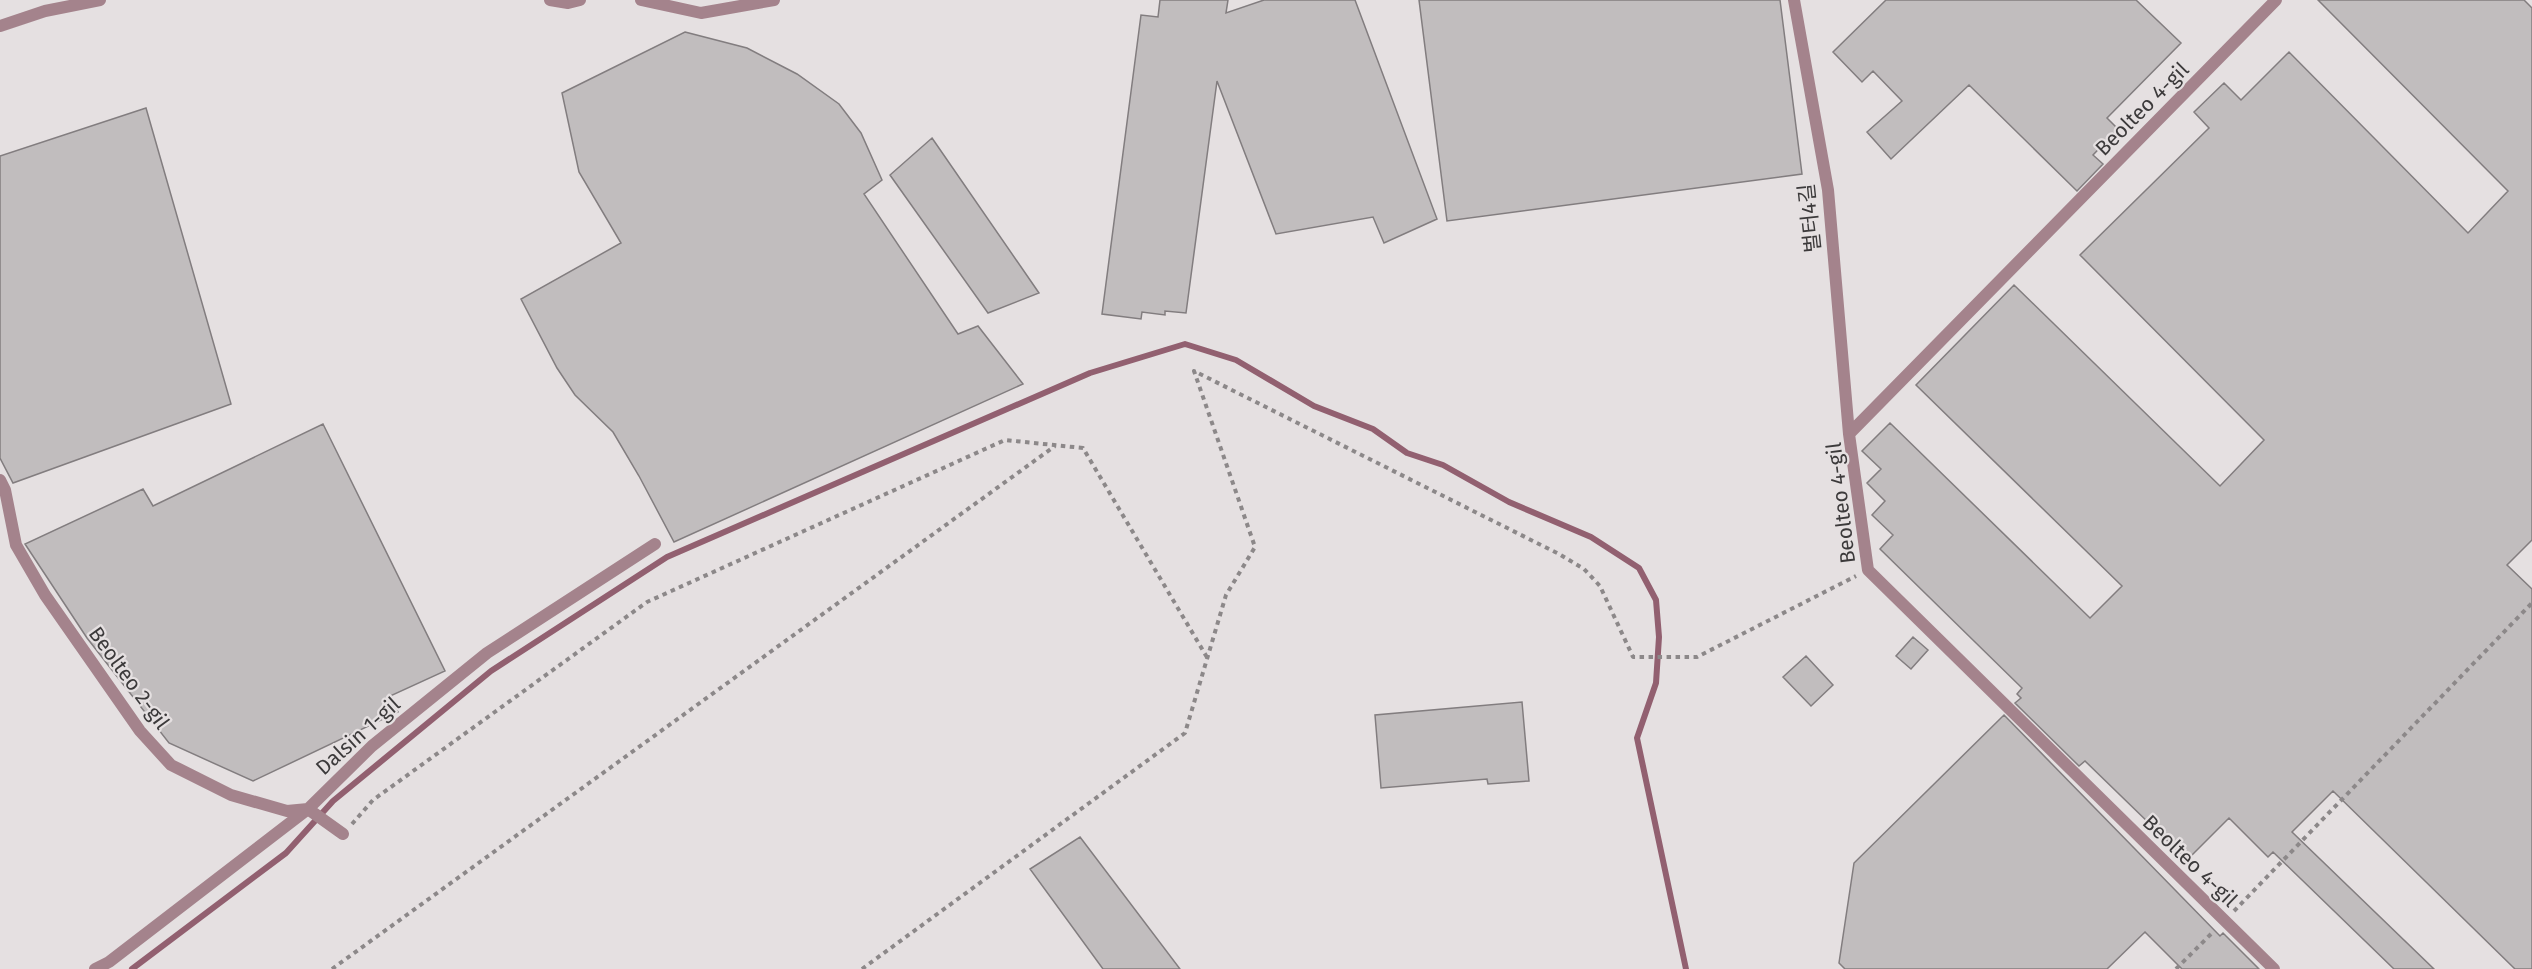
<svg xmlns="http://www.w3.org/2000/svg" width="2532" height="969" viewBox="0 0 2532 969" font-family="'Fira Sans','Noto Sans KR',sans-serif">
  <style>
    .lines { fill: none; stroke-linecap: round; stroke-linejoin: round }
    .stream { stroke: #926070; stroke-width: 6 }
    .building { fill: #c1bdbe; stroke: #827d7f; stroke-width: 1.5 }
    .path { stroke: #8c8889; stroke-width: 4; stroke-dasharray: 4.5 4.5; stroke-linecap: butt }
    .minor { stroke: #a4838c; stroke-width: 12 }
    .labels { text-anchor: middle; stroke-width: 4.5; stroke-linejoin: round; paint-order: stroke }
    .street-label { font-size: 21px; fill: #3c3a3b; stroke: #e5e0e1 }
  </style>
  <rect width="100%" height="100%" fill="#e5e0e1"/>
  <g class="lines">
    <path class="stream" d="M132,969l154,-116 47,-52 158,-130 176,-114 423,-184 95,-29 51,16 78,46 59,23 34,24 36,12 66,37 82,35 48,31 17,32 3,37 -3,46 -19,55 49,231"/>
  </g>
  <path class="building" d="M1160,0h68l-2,13 38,-13h91l82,219 -53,24 -11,-26 -97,17 -59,-153 -31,232 -21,-2v4l-23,-3 -1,7 -39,-5 39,-299 17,2z
    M1419,0h361l22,174 -355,47z
    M1886,0h250l45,43 -74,75 11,11 -25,26 10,9 -26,27 -108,-106 -78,74 -24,-27 35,-31 -29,-30 -11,11 -29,-30z
    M2318,0h206l8,8v532l-25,25 25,24v380h-17l-182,-178 -41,41 142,137h-40l-121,-117 -5,5 -39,-39 -42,42 -102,-99 -6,5 -64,-63 6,-5 -4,-4 5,-6 -142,-139 13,-14 -21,-20 13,-14 -18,-18 14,-14 -19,-18 28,-28 200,195 32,-32 -206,-201 98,-100 206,201 44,-46 -184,-185 129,-127 -15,-16 30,-29 17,17 48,-48 179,181 40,-42z
    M685,32l62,16 50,26 42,30 22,29 21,47 -18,14 94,140 20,-8 45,58 -349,158 -35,-66 -26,-44 -38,-37 -18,-27 -36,-69 100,-56 -42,-71 -17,-79z
    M146,108l85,296 -218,79 -13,-25v-302z
    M932,138l107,155 -51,20 -98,-138z
    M323,424l122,247 -55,25 8,16 -145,69 -84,-38 -82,-105 -62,-94 118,-55 10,17z
    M1913,637l15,13 -17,19 -15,-13z
    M1806,656l27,29 -22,21 -28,-29z
    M1522,702l7,79 -41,3 -1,-5 -106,9 -6,-73z
    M2004,715l216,221 3,-3 36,36h-77l-37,-37 -38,37h-262l-6,-6 15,-100z
    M1080,837l100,132h-77l-73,-100z"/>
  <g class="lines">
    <path class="path" d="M352,824l21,-24 274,-198 358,-162 78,8 125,211
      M2234,911l298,-308
      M332,969l723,-523
      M862,969l323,-236 41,-138 29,-48 -61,-176 365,183 25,15 16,17 33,71h64l159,-81
      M2176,969l38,-38"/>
    <path class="minor" d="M550,0l18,3 12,-3
      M641,0l60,13 73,-13
      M1794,0l34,190 21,244
      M0,26l45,-15 55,-11
      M0,480l5,10 11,55 29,50 95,136 31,34 60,30 56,16 21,-2 35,25
      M95,969l14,-7 199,-153 64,-63 115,-93 168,-109
      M2274,969l-406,-399 -19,-136 427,-434"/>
  </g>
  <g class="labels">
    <g class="street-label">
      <text transform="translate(2142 109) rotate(-45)" y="7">Beolteo 4-gil</text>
      <text transform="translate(1810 218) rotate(-96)" y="7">벌터4길</text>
      <text transform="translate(1841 503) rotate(-97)" y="7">Beolteo 4-gil</text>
      <text transform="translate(129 678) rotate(54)" y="7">Beolteo 2-gil</text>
      <text transform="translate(358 736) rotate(-42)" y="7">Dalsin 1-gil</text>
      <text transform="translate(2190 861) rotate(44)" y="7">Beolteo 4-gil</text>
    </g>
  </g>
</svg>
